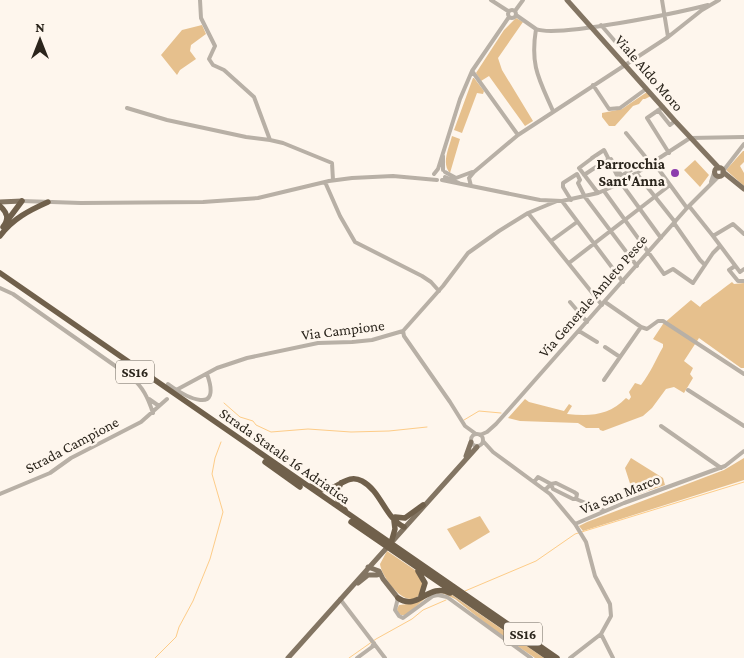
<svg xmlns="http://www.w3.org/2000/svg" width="744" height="658" viewBox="0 0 744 658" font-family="'Crimson Pro',serif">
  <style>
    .green { fill: #e6c08d }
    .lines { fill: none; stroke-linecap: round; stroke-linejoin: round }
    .stream { stroke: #fdcc88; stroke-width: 1 }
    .minor { stroke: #b8b0a6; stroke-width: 4 }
    .major { stroke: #837563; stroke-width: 5 }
    .highway { stroke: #70604b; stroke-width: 5.5 }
    .poi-dot { fill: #8c3dad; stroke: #fef6ed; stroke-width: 2 }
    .labels { text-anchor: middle; stroke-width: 5; stroke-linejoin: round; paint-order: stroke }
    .shield { fill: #fef6ed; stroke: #6a645b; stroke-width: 1 }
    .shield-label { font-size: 14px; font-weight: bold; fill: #2b251c }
    .street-label { font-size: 15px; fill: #2b251c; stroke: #fef6ed }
    .poi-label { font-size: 15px; font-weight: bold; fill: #2b251c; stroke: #fef6ed; text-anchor: end }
  </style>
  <rect width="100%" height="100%" fill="#fef6ed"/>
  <path class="green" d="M516,18l7,4 -25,36 4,12 31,51 -8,5 -36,-50 -8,5 -5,-8 28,-43z
    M202,25l4,9 -15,11 -1,6 6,8 -16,11 -3,5 -16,-20 21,-25z
    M473,78h1l10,13 -1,3 -6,-1 -15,40 -8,-3z
    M647,92l4,4 -6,3h-2l-4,5 -6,2 -18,20h-6l-7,-9v-4l20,-4z
    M452,136l8,3 -10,34c-9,-9 -1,-25 2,-37z
    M743,151h1v11l-4,4 4,7v13l-18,-16z
    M695,160l14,15 -9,12 -16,-17z
    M732,282l2,2 10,-1v85h-3l-42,-30 -15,23 9,7 -3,6 3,4 -9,15 -10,-6 -8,2 -14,19 -9,8 -40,15 -3,-1 -1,-2h-13l-8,-5 -58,-2 -12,-3 17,-19 4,3 35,9 5,-7 3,2 -5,8c23,2 42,2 59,-16l3,2 2,-3 -2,-5 6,-9 6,2c10,-13 14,-24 22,-38v-3l-10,-5 10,-15 28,-24 9,7c4,-6 7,-5 12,-10 7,-5 13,-10 20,-15z
    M631,458l32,20 2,7 -31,11 -9,-28z
    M744,458v22l-161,51 -4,-5 8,-4 137,-52z
    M480,516l10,16 -30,18 -13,-21z
    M387,551l31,21 6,8c-2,4 -2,12 -5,15 -13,16 -38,-19 -39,-31z
    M444,591l8,4 92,63h-9l-41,-28 -39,-31 -13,-6 -15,4 -21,18h-5l-3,-2 -1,-4 2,-4 9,-1 17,-8z"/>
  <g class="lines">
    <path class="stream" d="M224,403l16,14 13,4 3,4 15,7 37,-3 43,3 38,-1 38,-4
      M464,420l15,-9 22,2
      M465,591l71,-30 39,-27 169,-52
      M155,658l21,-21 3,-10 14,-26 17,-42 13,-47 -11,-38 3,-16 6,-16
      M349,658l27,-19 36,-20 11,-9 23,-10"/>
    <path class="minor" d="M200,0l1,18 14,28 -6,13 4,6 11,5 30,27 16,43 13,3 49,20 1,17
      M491,0l17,11
      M662,0l6,37
      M508 14a4 4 0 1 1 8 0a4 4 0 1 1-8 0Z
      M515,11l8,-11
      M516,15l20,14c-6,37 3,50 17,82
      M601,25l31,36
      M536,29c21,9 145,-17 172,-24
      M472,71l46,64
      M593,85l16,24 11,-1 26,-19
      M663,107l-16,11 22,35
      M127,108l40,12 79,17 24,3
      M658,110l12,15 5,-4
      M626,133l22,27
      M443,156v14
      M592,158l12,-8 17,33 40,55
      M591,159l-12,9 19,25
      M611,159l14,22
      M654,163l33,45
      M598,166l11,-7
      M723,171l21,-27
      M445,172l11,6 16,-6
      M434,174l4,-5 22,-70 12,-28 37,-54
      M637,174l38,48
      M584,175l12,-8
      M621,176l27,-16 3,5
      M445,177l14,6
      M442,180l98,20 22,1 36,-8 23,-10 69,-45 54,-1
      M325,182l15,34 15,26 67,34 9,6 8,9
      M711,182l3,-9
      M471,186l-2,-8 5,-6 44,-37 150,-98 34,-27 17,-10
      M604,191l60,83 9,-5 20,14 20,-30 7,-7
      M571,200l-8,-13v-4l14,-9 3,6 -2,3 7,14 52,69
      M22,201l59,2 122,-1 55,-4 71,-17 23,-3 41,-2 44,4
      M562,201l61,81
      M689,206l24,30 20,-12 11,10
      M528,213l74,92
      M674,223l26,37 5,5
      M713,236l27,36 4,-3
      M551,241l26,-19
      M569,263l101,-78
      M735,266l-6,4 9,11h6
      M0,288l13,6 118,83c12,10 17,21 22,36
      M570,302l17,20
      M605,302l36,25 6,2 11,-8h5l81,53
      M403,331l1,5 46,66 15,24 11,8
      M579,331l18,11
      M605,347l15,10
      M604,380l37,-53
      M168,384c19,14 54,32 39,-10
      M178,389l39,-21 30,-10 71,-15 34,-1 20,-2 31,-9 40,-45 25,-33 31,-22 29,-18 29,-12
      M688,390l56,36
      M149,399l10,7
      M661,426l60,42
      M471 440a6 6 0 1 1 12 0a6 6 0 1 1-12 0Z
      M480,435l7,-3 9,-8 191,-216 31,-31
      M483,441l10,11 57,42 25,30 49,-21 101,-37 19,-15
      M534,482l4,-5 13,7 5,-1 18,9 3,2 -1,5 29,12
      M545,490l6,-6 2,5 20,10h3
      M0,494l50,-21 21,-15 70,-36 26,-23
      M575,524l11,18 9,34 15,28 1,12 -10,18 12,24
      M398,598l-3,12 4,6 4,2 30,-22 5,-1 9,2 84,61
      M340,599l45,59
      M357,658l15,-11 2,-4
      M570,658l31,-24"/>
    <path class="major" d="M567,0l108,121 44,47
      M714.5 172a4.5 4.5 0 1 1 9 0a4.5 4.5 0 1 1-9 0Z
      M723,172l21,17
      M0,202l22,-1
      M466,456l5,-14
      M368,567l11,4 4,8 15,19
      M358,583l10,-8h9
      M288,658l189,-211"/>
    <path class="highway" d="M0,206c8,7 9,13 3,21
      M7,221l15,-20
      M0,236c12,-17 30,-26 48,-34
      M0,273l557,385
      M265,462l35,25
      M341,483c-6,10 -5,19 4,27
      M310,486c25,13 33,-15 52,-5 19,10 23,37 42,46
      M395,517l10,1 18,-13
      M351,522l198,136
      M391,543l4,-14 -1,-8
      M418,571l7,12 -4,13
      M398,598c20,14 30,-16 52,-5"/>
  </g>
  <circle class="poi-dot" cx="675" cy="173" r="5"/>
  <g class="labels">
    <g class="shield">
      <rect x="116" y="360.5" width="38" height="23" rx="4"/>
      <rect x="504" y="622.5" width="38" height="23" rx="4"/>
    </g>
    <g class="shield-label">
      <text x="135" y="377">SS16</text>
      <text x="523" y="639">SS16</text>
    </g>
    <g class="street-label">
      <text transform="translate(649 73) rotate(49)" y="5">Viale Aldo Moro</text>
      <text transform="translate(593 296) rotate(-49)" y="5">Via Generale Amleto Pesce</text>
      <text transform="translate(343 330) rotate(-7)" y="5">Via Campione</text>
      <text transform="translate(72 445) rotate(-28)" y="5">Strada Campione</text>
      <text transform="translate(285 456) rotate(35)" y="5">Strada Statale 16 Adriatica</text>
      <text transform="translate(620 494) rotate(-22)" y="5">Via San Marco</text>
    </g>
    <g class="poi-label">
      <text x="665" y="169">Parrocchia<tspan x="665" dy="17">Sant'Anna</tspan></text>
    </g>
  </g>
  <g transform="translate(40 40)" stroke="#fef6ed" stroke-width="4" paint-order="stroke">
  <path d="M0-4L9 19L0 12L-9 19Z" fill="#2b251c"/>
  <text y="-8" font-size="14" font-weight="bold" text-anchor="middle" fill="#2b251c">N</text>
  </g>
</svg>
